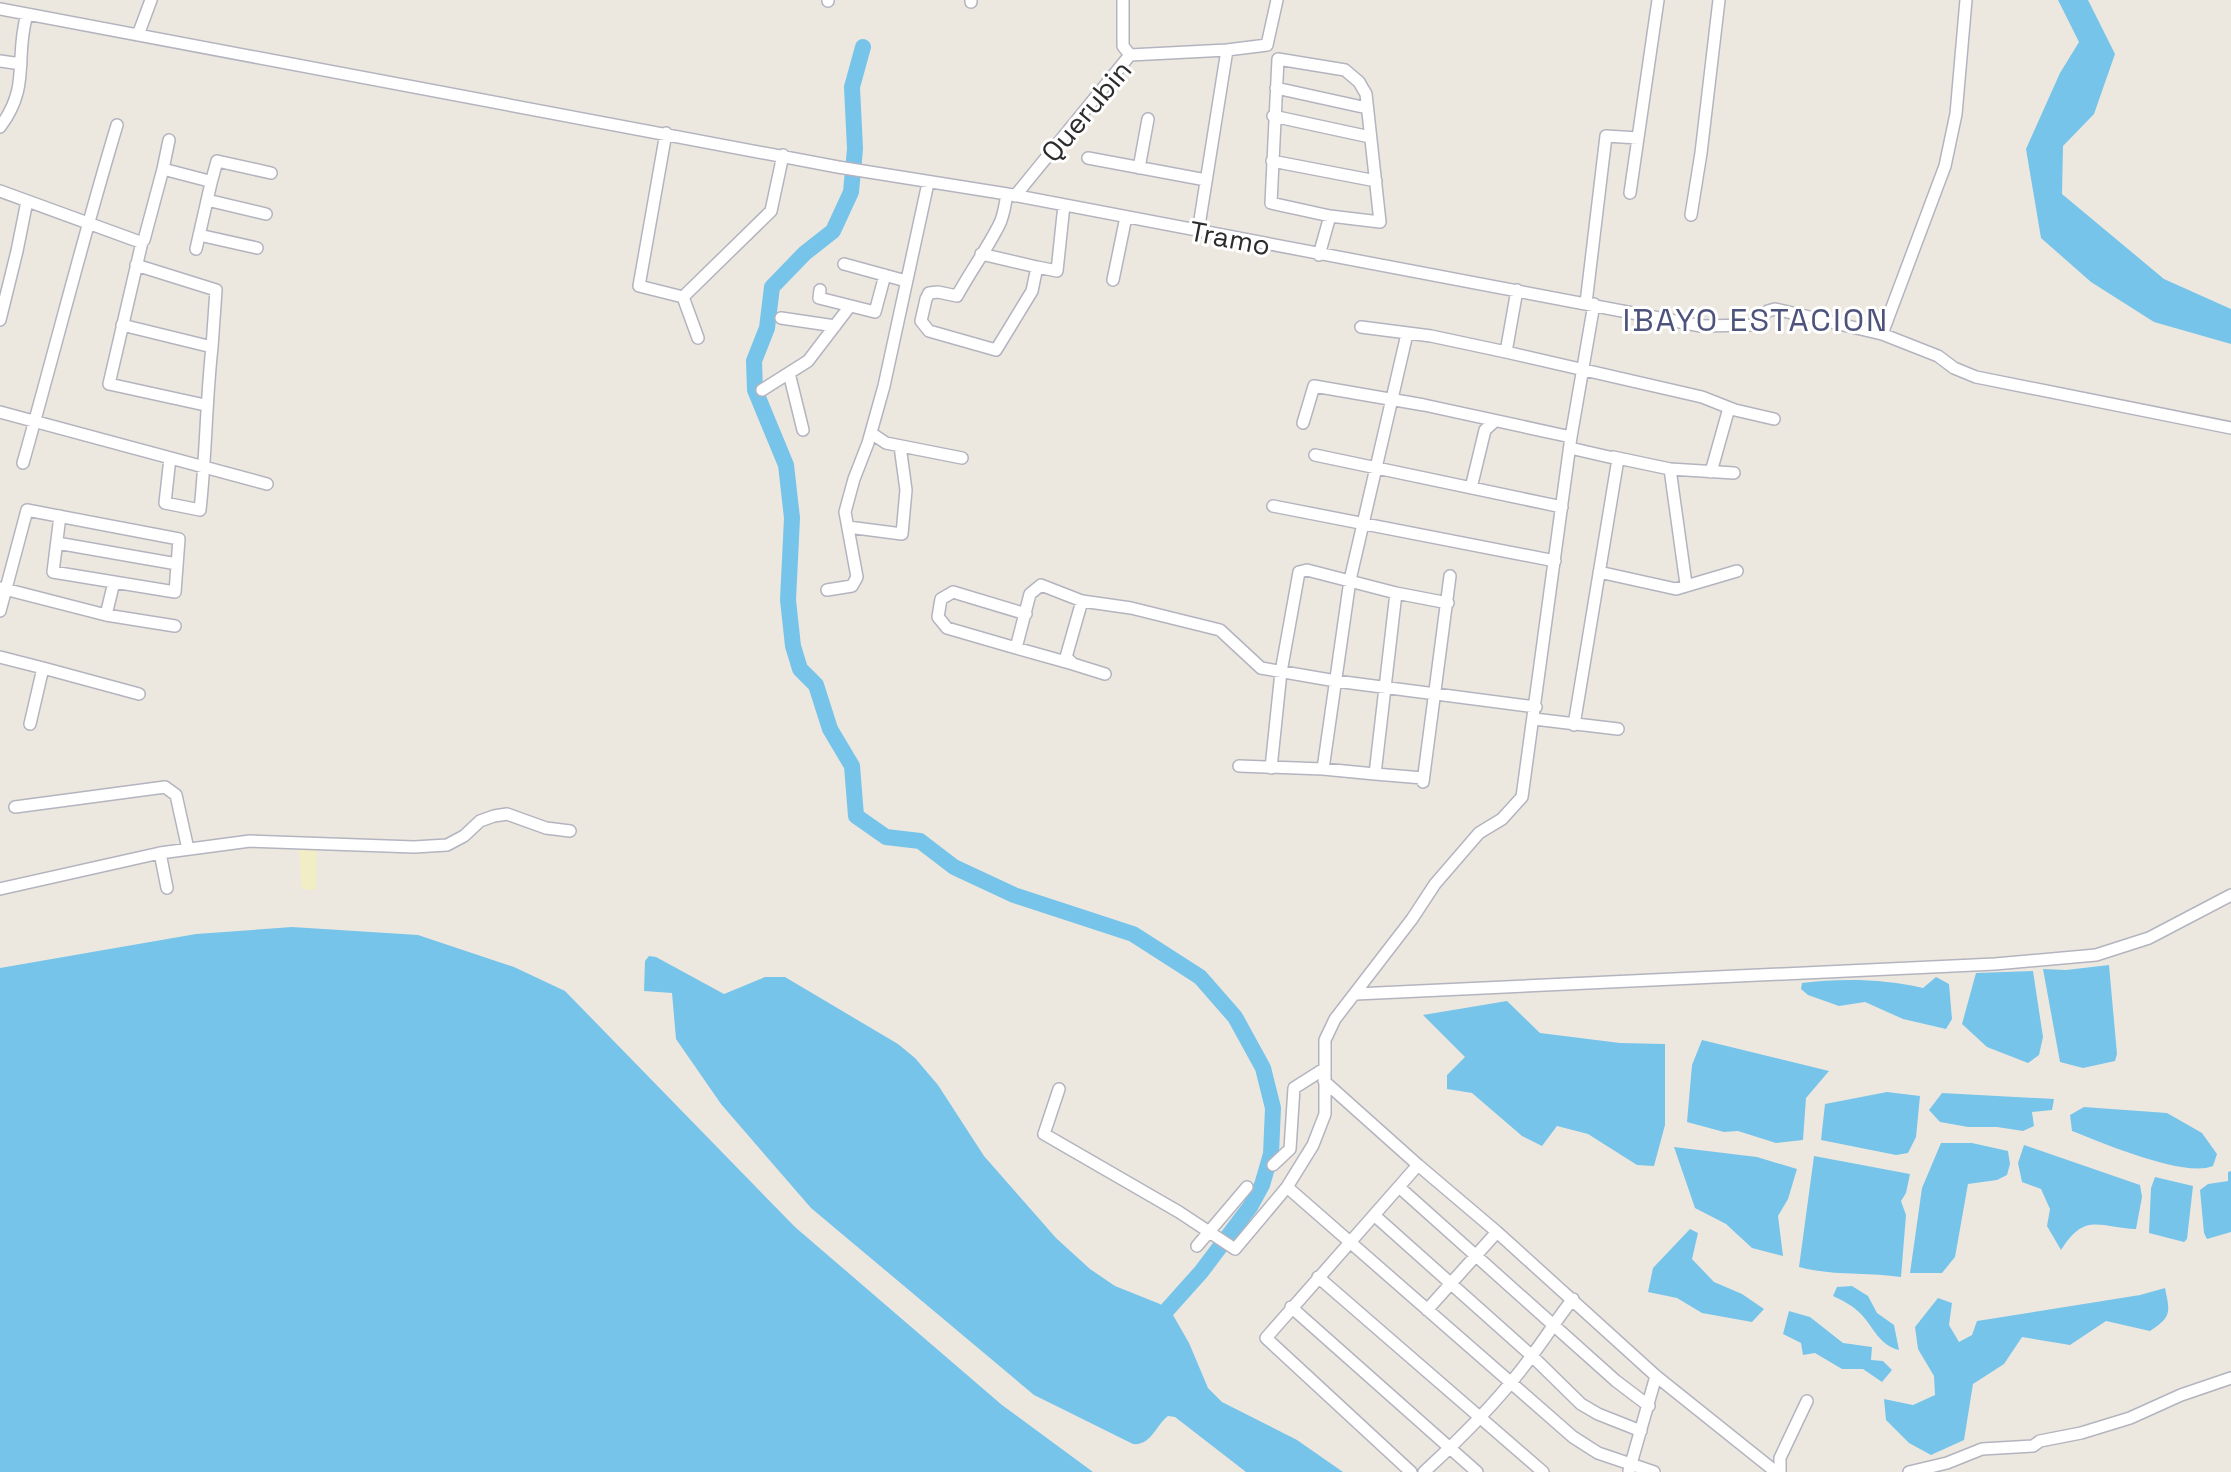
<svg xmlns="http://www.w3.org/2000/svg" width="2231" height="1472" viewBox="0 0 2231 1472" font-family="'Space Grotesk',sans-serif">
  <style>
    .sand { fill: #f1edc4 }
    .water { fill: #77c4eb }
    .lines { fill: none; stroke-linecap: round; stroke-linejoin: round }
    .river { stroke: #77c4eb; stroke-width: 16 }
    .minor-casing { stroke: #b3b4bf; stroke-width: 14 }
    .minor { stroke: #fff; stroke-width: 11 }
    .labels { text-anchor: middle; stroke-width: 6; stroke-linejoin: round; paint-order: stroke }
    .street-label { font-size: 28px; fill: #2c2c2c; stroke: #fff }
    .quarter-label { font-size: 32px; letter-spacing: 2px; fill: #4e537c; stroke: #fff }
  </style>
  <rect width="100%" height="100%" fill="#ede8df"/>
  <path class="sand" d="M299,848h18l-1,42 -14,-1z"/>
  <path class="water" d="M2058,0h30l27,54 -21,60 -31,32 -1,48 102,85 67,30v35l-77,-22 -63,-40 -50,-44 -15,-89 34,-76 19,-31z
    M292,927l126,8 96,32 51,24 230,236 207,178 91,67h-1093v-504l196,-34z
    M649,956l7,1 68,37 41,-17h20l113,67 17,14 23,27 46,71 72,82 34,31 25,17 45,18 13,11 16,28 19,45 14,14 75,38 46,32h-97l-71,-55 -7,-1c-12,9 -17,30 -35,28l-99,-49 -223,-187 -90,-104 -45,-65 -4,-46 -28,-2 1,-30z
    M2109,965l8,89 -2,7 -32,7 -23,-6 -17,-93 23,1z
    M2033,971l10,66 -4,18 -11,8 -41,-16 -25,-23 14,-51z
    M1936,977l13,7 3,35 -6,10 -43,-10 -38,-17 -26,4 -31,-11 -7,-6 1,-6c39,-5 83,-4 121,5z
    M1507,1001l33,32 80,10 45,1v81l-11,41 -17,-1 -49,-31 -31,-8 -15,20 -20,-10 -50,-43 -25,-4v-14l18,-18 -42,-42z
    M1702,1040l127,31 -23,27 -3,42 -27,3 -38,-12 -14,1 -37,-10 5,-57z
    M1887,1092l33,4 -4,41 -8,16 -12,2 -75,-15 4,-36z
    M1942,1093l112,6 -2,11 -20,2 2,14 -11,5 -26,-4h-29l-28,-5 -11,-12z
    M2084,1107l83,6 35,20 15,21 -4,12c-29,12 -110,-23 -141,-35l-2,-16z
    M1941,1143h31l36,8 2,13 -3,11 -10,5 -29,4 -13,73 -13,16h-32l12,-85z
    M2024,1145l116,40 2,12 -6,32c-38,-2 -51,-17 -75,21l-14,-24 3,-17 -9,-20 -19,-7 -4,-19z
    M1674,1147l83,10 40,12 -9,30 -10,17 5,40 -31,-8 -26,-24 -31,-16z
    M1814,1156l96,18 -4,19 -5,8 5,14 -5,62c-34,-5 -69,-1 -102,-10z
    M2231,1171v61l-24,7 -3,-6 -4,-43 8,-6 20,-3v-9z
    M2155,1177l38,9 -6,53 -3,3 -35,-9 2,-45z
    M1690,1229l8,4 -6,26 22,23 28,12 22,15 -12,13 -50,-9 -25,-15 -29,-6 5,-24z
    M1852,1286l16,10 9,17 17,12 5,25c-20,-5 -25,-22 -38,-36 -8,-8 -17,-13 -28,-18l4,-9z
    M2165,1288c5,24 7,29 -15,43l-44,-10 -36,24 -48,-8 -18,27 -31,20 -9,56 -33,15 -22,-12 -23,-23 -2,-21 29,6 22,-10 -1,-19 -16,-27 -3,-22 23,-29 14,5 -3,22 10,17 13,-7 5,-14 163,-26z
    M1789,1311l21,6 33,26 29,4 -1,13 12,1 9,9 -10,12 -19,-13h-21l-27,-16 -12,2 -2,-12 -18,-9z"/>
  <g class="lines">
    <path class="river" d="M863,47l-11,40 3,62 -4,43 -18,39 -28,22 -33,34 -5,41 -13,33 1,29 31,75 6,53 -4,82 5,46 7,23 16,16 14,44 22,37 4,50 30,21 34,4 34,26 60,28 119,39 67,43 35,40 28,51 10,40 -2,46 -9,31 -12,22 -49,65 -34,38"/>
    <defs>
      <path id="minor" d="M828,0v1
        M971,0v2
        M1123,0v46l7,9
        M0,9l838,158 169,27 694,132 51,-1 16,-14 7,-2 107,25 56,22 16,12 22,9 255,51
        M138,35l13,-35
        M1278,59l67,11 14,12 7,12 14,128 -50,-6 -59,-13z
        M0,61l21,3
        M1276,88l91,20
        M1273,116l97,21
        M0,127c31,-41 14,-68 27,-113
        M666,133l-27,153 44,11
        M1088,158l118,22
        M1272,161l104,20
        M1139,168l9,-49
        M163,169l6,-29
        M211,183l6,-22 54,12
        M0,191l140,51 4,-2 19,-71 46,12 2,2 -15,66
        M1630,193l28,-193
        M1015,196l115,-141 97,-5 40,-5 10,-45
        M207,200l59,14
        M1691,215l10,-62 18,-153
        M1198,232l29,-182
        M199,235l58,13
        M142,242l-33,142 96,21
        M981,254l56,13 -5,24 -36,59 -67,-19 -8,-10 5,-22 3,-6 9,-1 19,4c13,-24 30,-47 42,-71 5,-9 6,-21 8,-31
        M1319,255l11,-39
        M844,264l62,17
        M136,265l80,25 -4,57
        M1037,267l20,4 7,-66
        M1113,280l13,-63
        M820,290l-1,8 56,14 10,-37
        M1586,303l20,-167 32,2
        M781,318l54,8
        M0,320l17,-69 10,-50
        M122,325l90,22c-6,54 -6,109 -12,163l-35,-7 5,-45
        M1361,327l70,9 75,16 196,45 33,13 39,9
        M1882,334l63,-168 11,-52 10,-114
        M698,338l-15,-41 88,-86 12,-56
        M1506,352l11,-62
        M789,373l14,57
        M762,390l46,-29 42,-55
        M0,412l267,72
        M1303,423l11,-37 110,19 147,32
        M871,433l15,10 76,15
        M1570,448l48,11 -44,266
        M1315,455l247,52
        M1613,457l57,12 16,115
        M23,463c32,-113 60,-226 94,-338
        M1670,469l64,4
        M1711,472l18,-64
        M1471,488l14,-58 10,-9
        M1273,506l282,55
        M848,527l54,7 4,-44 -6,-44
        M57,543l120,21
        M1599,572l77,17 61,-18
        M1,588l105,27 69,11
        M827,590l25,-4 5,-9 -12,-65 9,-33 14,-36 16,-57 44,-203
        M1396,593l-21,181 48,4
        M1082,601l-16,56 7,7 32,10
        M0,611l27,-101 152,29 -4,53 -122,-20 7,-56
        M1026,614l-73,-22 -12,7 -3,18 9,11 69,20 14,-54 11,-9 41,16 49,7 89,22 41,38 75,13 200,26
        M106,615l8,-33
        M1016,648l57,16
        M0,657l43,11 -13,56
        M43,668l96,26
        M1534,719l84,10
        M1239,766l84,3 52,5
        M1271,768l10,-96 18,-100 8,-2 89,23 52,10
        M1323,769l27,-189 57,-246
        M1423,782l27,-206
        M15,807l150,-20 11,8 12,54
        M160,853l7,35
        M0,889l160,-36 90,-12 164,6 33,-2 17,-9 16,-15 14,-5 13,-2 39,14 24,3
        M1356,994l639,-30 101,-9 53,-17 82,-43
        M1324,1081l94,84 -152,173 145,134
        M1059,1089l-15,45 135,78 56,37 52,-62 26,-42 12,-31v-74l10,-21 77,-100 23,-35 44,-51 23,-14 20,-22 49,-360 23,-133
        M1273,1165l17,-16 4,-61 30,-19
        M1418,1165l79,67 159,144 120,96
        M1287,1187l286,250 25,16 56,19
        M1399,1187l217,194 33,25
        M1374,1215l158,141 49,48 17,10 43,17
        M1197,1246l50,-59
        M1318,1277l225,195
        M1291,1307l186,165
        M1427,1310l70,-78
        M1629,1471l27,-95
        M1424,1472c37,-34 80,-77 109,-118 14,-18 25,-37 40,-55
        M1780,1472v-14l27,-57
        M1909,1472l38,-9 35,-14 51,-3 7,-5 41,-8 49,-15 51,-23 50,-17"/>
    </defs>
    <use href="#minor" class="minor-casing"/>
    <use href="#minor" class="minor"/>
  </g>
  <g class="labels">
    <g class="street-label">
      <text transform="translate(1086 111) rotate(-50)" y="10">Querubin</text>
      <text transform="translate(1230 238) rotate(11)" y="10">Tramo</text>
    </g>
    <g class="quarter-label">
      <text x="1756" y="331">IBAYO ESTACION</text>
    </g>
  </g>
</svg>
